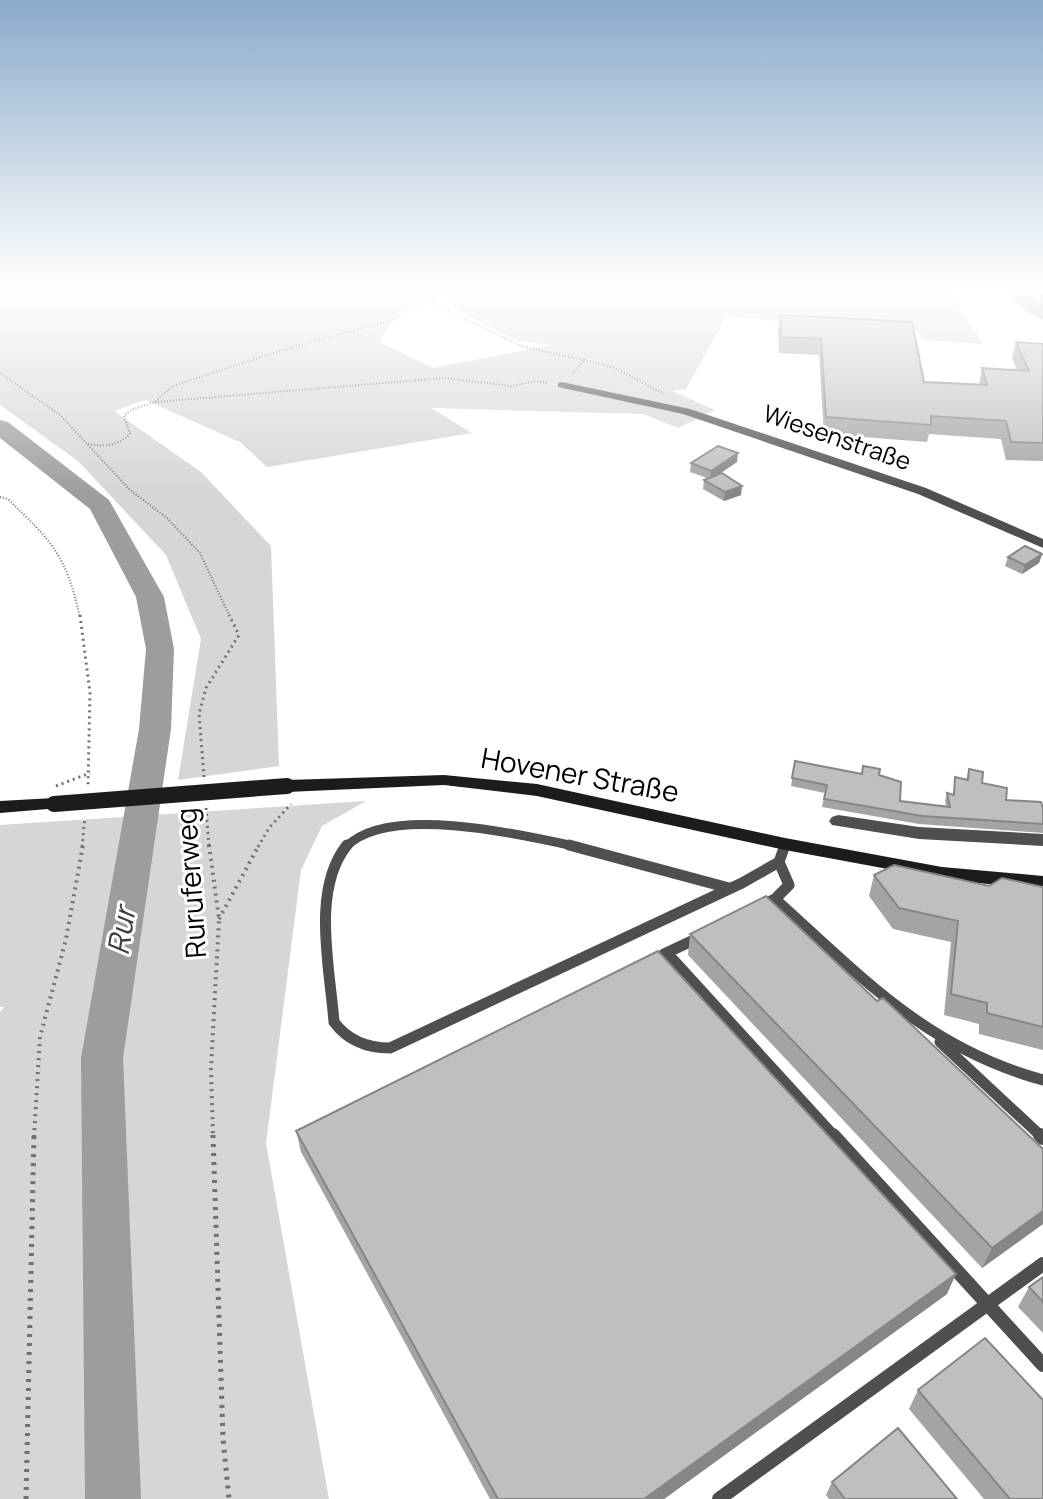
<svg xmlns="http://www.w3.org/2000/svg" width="1043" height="1499" viewBox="0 0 1043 1499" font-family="Manrope,sans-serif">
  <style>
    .green { fill: #d6d6d6; fill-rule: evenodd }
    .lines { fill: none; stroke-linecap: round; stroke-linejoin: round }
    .river { fill: #9d9d9d; fill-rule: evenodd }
    .path-far3 { stroke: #717171; stroke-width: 2; stroke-dasharray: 1 2; stroke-linecap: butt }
    .path-far2 { stroke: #717171; stroke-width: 3; stroke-dasharray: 2 4; stroke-linecap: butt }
    .path-far1 { stroke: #717171; stroke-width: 4; stroke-dasharray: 2 5; stroke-linecap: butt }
    .path { stroke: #717171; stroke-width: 5; stroke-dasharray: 3 6; stroke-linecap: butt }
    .service-far2 { stroke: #4f4f4f; stroke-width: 9 }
    .service-far1 { stroke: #4f4f4f; stroke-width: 11 }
    .service { stroke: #4f4f4f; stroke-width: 14 }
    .minor { fill: #4f4f4f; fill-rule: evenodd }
    .secondary { fill: #1c1c1c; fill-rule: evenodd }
    .secondary-bridge { stroke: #1c1c1c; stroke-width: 16 }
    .wall { fill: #a4a4a4 }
    .shaded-wall { fill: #868686 }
    .building { fill: #bfbfbf; stroke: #868686; stroke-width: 2 }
    .labels { text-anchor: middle; stroke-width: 6; stroke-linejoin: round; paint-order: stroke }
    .far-street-label { font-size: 24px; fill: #000; stroke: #fff }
    .street-label { font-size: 28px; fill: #000; stroke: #fff }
    .water-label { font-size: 30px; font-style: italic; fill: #3e3e3e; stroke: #fff }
  </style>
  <rect width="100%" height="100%" fill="#fff"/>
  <path class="green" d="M0,285h944l39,59 -60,-4 -5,-9 -192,-14 -40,72 -14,2 43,19 -37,18 -35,-14 -212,-6 41,25 -205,34 -27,-25 -95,-42 -31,11 87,61 70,74 8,220 -101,14 23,-141 -35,-84 -88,-94 -78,-56zM444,295l11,14 62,32 34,4 -118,23 -53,-26c20,-35 25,-38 64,-47z
    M366,801l-44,25 -21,44 -35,273 63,356h-329v-487l4,-5h-4v-182z"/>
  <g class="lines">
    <path class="river" d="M0,420l8,2 101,78 55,97 10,52 -3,80 -48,329 18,441h-56l-4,-441 58,-329 7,-80 -10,-52 -46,-88 -90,-71z"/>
    <path class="path-far3" d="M421,285l11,18
      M584,360l31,8 49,26
      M0,373l60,42 70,75 37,28 33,35 30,64
      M155,402l289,-24 67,8 26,-5 11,2
      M88,444c17,3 29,2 42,-10l-6,-18 7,-6 24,-8 18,-16 113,-37 107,-29 23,-15 16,-2 89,43 63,14 -13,15
      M0,497l8,2c45,44 57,54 72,118"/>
    <path class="path-far2" d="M80,615l10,78 -2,93
      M204,777l-5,-63 7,-26 33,-53 -10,-20
      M56,786l34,-13
      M206,808l3,39
      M82,847l3,-30
      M258,847l11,-19 22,-24"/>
    <path class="path-far1" d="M209,845l10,74 -8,150 2,68
      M219,919l40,-74
      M34,1137l6,-100 26,-98 17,-94"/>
    <path class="path" d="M213,1135l10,303 6,61
      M26,1499l8,-364"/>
    <path class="service-far2" d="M346,847c41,-44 178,-12 232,0
      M784,847l1,-3"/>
    <path class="service-far1" d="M347,845c-36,45 -17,123 -13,177 14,19 33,26 56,26l352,-165 37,-21 6,-17
      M569,845l160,43
      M775,899c87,78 151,149 268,181
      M761,906l14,-7 14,-14 -10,-23
      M667,953l168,184
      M664,954l34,-16
      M940,1042l102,95"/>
    <path class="service" d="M833,1135l210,230
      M1040,1135l3,3
      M719,1499l324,-235"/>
    <path class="minor" d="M1004,285h11l28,14v6z
      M562,382l128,27 236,79 117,51v9l-125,-54 -235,-80 -125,-27v-4z
      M838,815l81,12 124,7v12l-124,-7 -87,-14 -3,-4 3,-4z"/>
    <path class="secondary" d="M444,775l93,9 248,54 157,29 101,9v14l-101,-11 -157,-29 -248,-54 -93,-11 -157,7 -8,-6 8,-6z
      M54,798l8,6 -2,4 -60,5v-12z"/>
    <path class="secondary-bridge" d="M54,804l233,-18"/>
  </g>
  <path class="wall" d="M1032,285h11v35l-19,-10v-2l-13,-8 3,-11 28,5 1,-4z
    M780,315l144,67 55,3 3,-17 35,2 -5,-12 4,-16 27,2v117l-37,-1 -5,-21 -72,-5 -2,8 -103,-8 -5,-79 -40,-2 -1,-23z
    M737,462l-19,13 23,20 -17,6 -21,-12 1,-9 3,-2 -17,-6 1,-9z
    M1042,554l-3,9 -17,11 -17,-8 3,-9z
    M795,761l67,13 1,-8 16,9 21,26 46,5 -1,-5 2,-8 6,1 2,-17 11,3 3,-11 13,14 24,17 37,8v25l-124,-9 -97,-17 3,-14 -34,-7z
    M874,875l115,11 54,1v163l-64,-16v-10l-35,-9 7,-73 -58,-13 -24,-33z
    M690,934l187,67 166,148v75l-61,44 -294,-313z
    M296,1131l651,163 -283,205h-174l-189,-347z
    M1043,1277v56l-25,-26 11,-20z
    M918,1390l125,109h-59l-75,-90z
    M832,1482l125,17h-128l-3,-4z"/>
  <path class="shaded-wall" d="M738,453l-1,9 -27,18 1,-9z
    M742,486l-1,9 -17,6 1,-9z
    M1042,554l-3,9 -17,11 3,-9z
    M1043,1211v13l-61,44 10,-20z
    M956,1274l-9,20 -283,205h-20z"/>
  <path class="building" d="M1026,287l17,8v12l-16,-8 3,-1 -16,-9z
    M780,315l132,7 12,60 63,3 -5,-17 47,3 -13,-29 27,2v99l-32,-1 -5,-21 -75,-5v9l-105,-8 -5,-78 -40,-2z
    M718,446l20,7 -27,18 -20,-8z
    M722,473l20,13 -17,6 -21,-12z
    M1025,546l17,8 -17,11 -17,-8z
    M795,761l67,13 1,-8 17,3 -1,6 22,7 -1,19 50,6 -3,-14 7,2 1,-18 13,3 1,-11 14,3 -1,11 25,5 -1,12 35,2 2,6v16l-121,-8 -98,-17 3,-14 -35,-7z
    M894,865l95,21 13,-8 41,9v140l-56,-14v-10l-36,-9 7,-73 -59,-13 -25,-33z
    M766,896l111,105 6,-3 160,151v62l-51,37 -302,-314z
    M658,951l298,323 -312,225h-146l-202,-368z
    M1043,1277v25l-14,-15z
    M985,1338l58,62v99h-33l-92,-109z
    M898,1428l59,71h-112l-13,-17z"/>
  <linearGradient id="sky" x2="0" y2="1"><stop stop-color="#8aabca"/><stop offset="0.58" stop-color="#fff"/><stop offset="1" stop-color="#fff" stop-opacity="0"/></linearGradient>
  <rect width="1043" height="495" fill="url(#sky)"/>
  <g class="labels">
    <g class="far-street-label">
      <text transform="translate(837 438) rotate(19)" y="8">Wiesenstraße</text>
    </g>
    <g class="street-label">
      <text transform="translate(580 775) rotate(10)" y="10">Hovener Straße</text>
      <text transform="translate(191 883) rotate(-94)" y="10">Ruruferweg</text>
    </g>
    <g class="water-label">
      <text transform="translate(122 931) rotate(-81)" y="10">Rur</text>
    </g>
  </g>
</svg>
